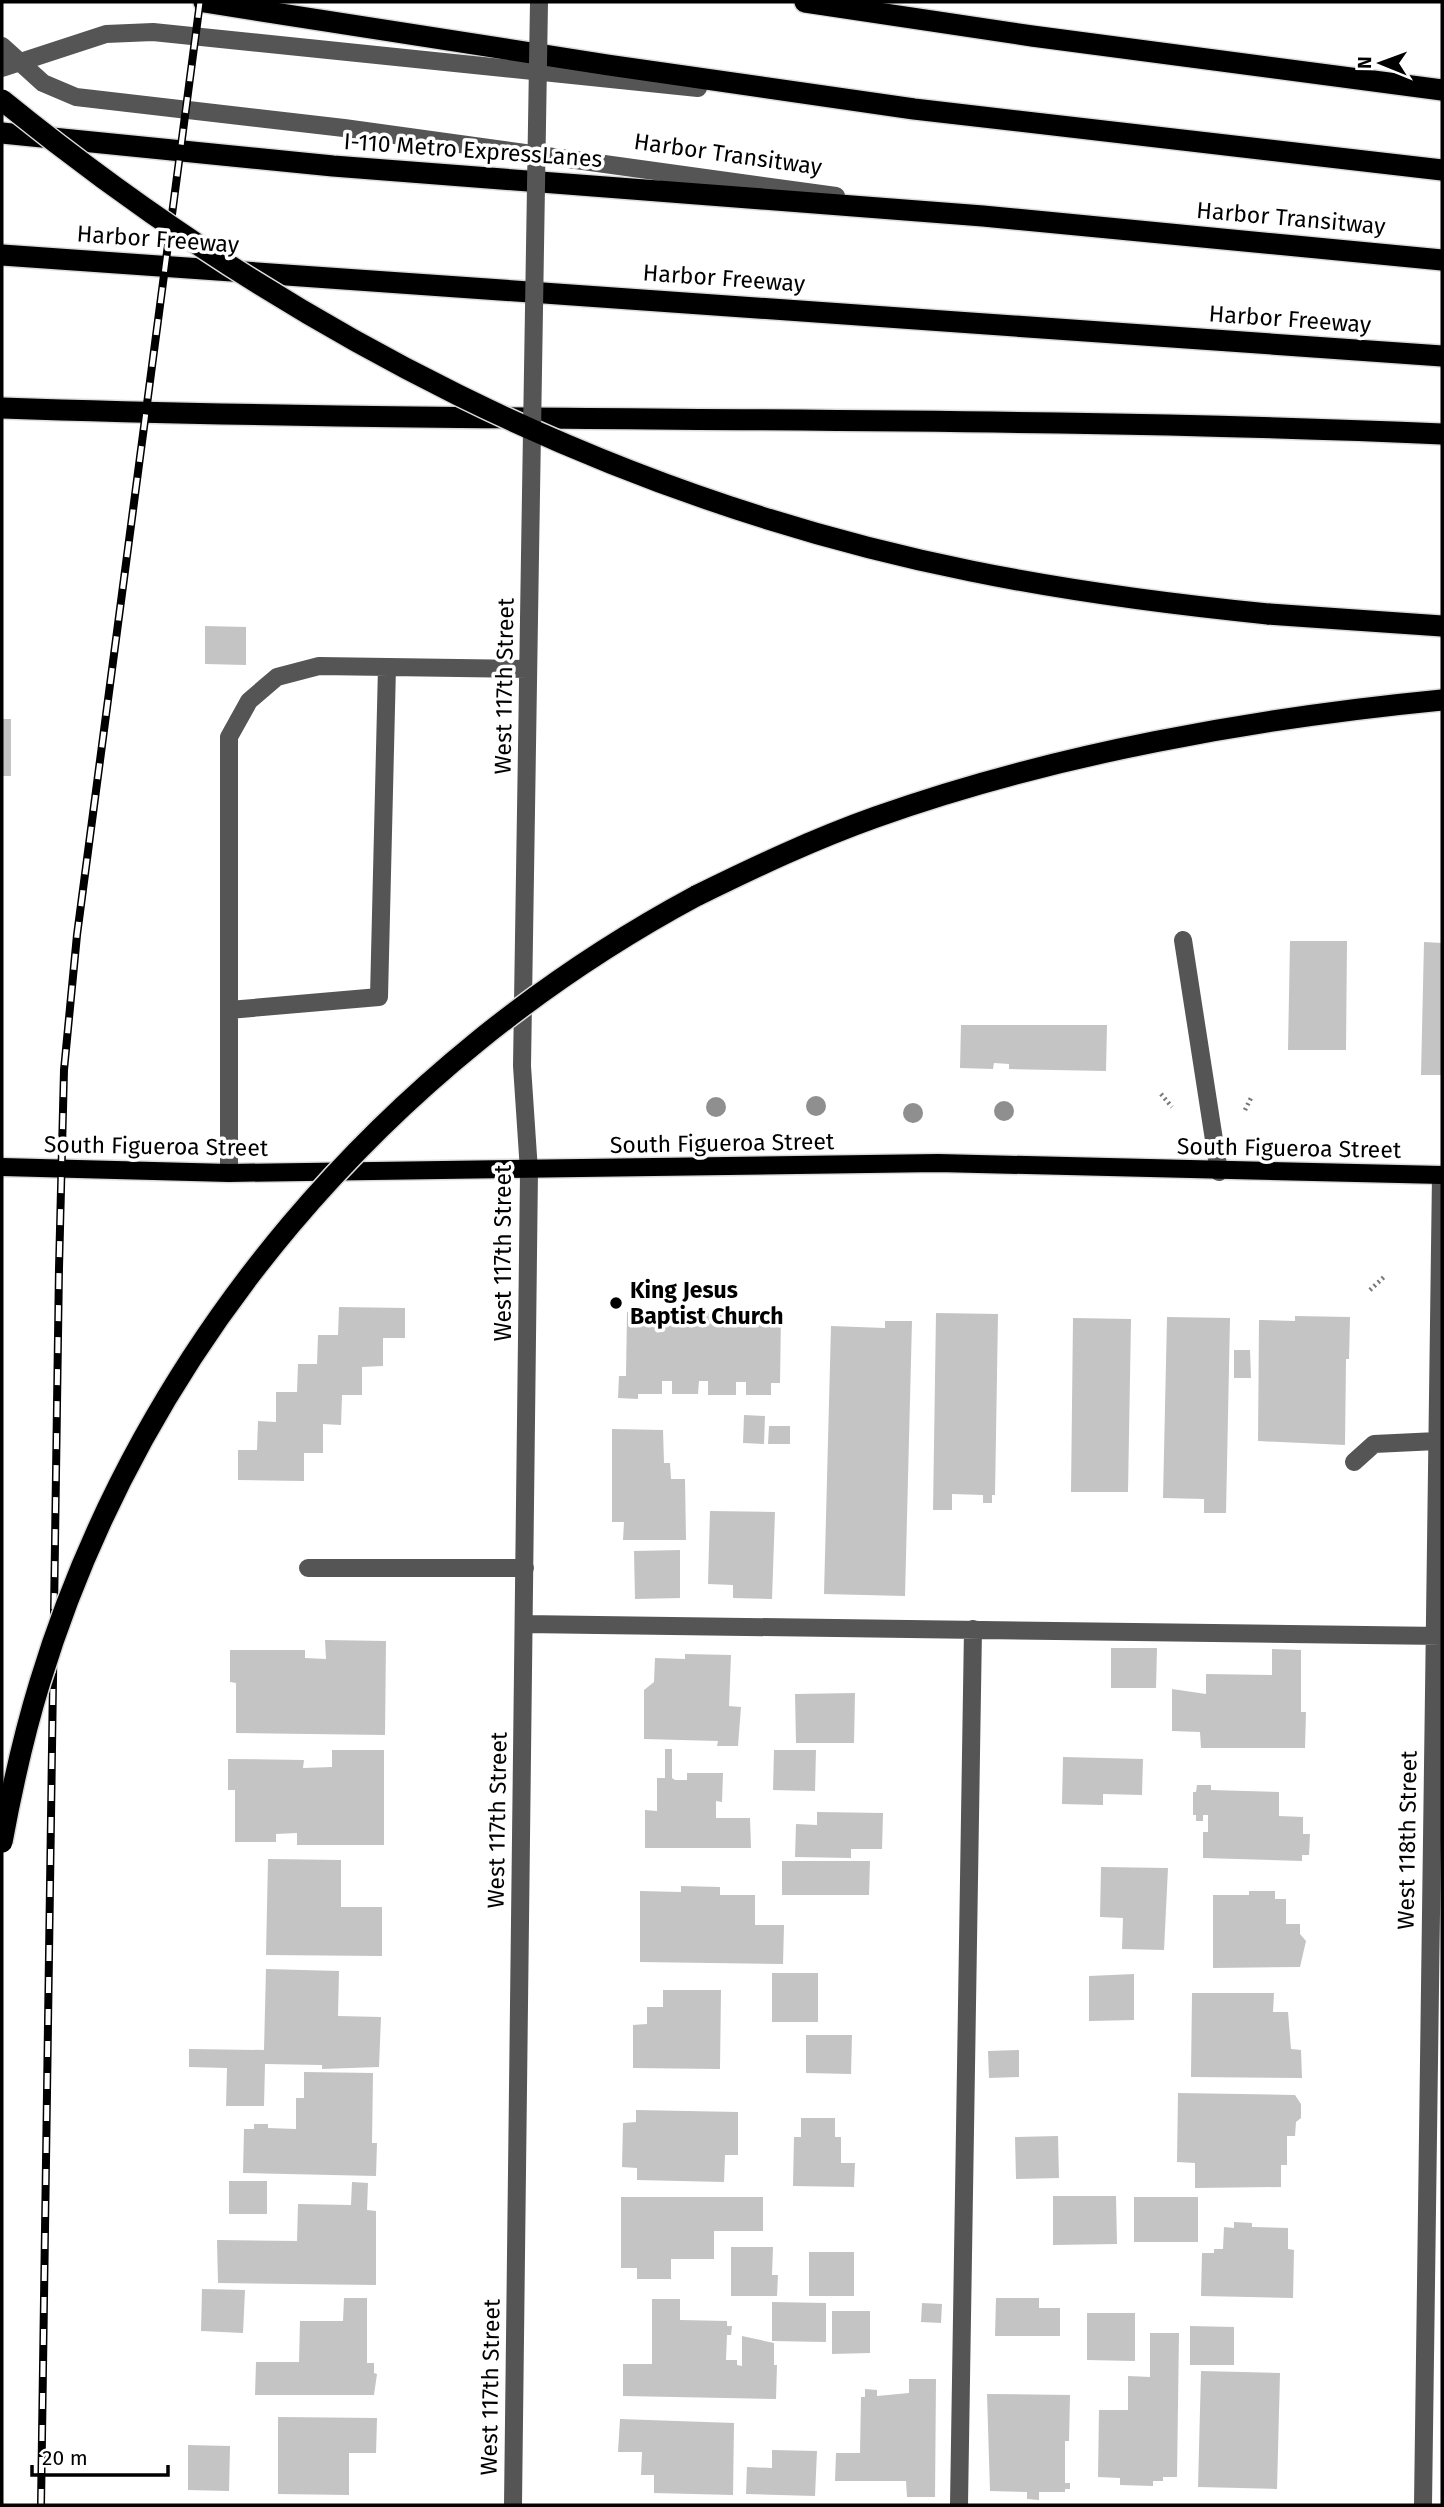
<svg xmlns="http://www.w3.org/2000/svg" width="1444" height="2507" viewBox="0 0 1444 2507" font-family="'Fira Sans',sans-serif">
  <style>
    .building { fill: #c4c4c4 }
    .lines { fill: none; stroke-linecap: round; stroke-linejoin: round }
    .major-casing { stroke: #dbdbdb; stroke-width: 21 }
    .highway-casing { stroke: #dbdbdb; stroke-width: 24 }
    .path { stroke: #777; stroke-width: 4.5; stroke-dasharray: 2 3.5; stroke-linecap: butt }
    .minor { stroke: #555; stroke-width: 18 }
    .major { stroke: #000; stroke-width: 18 }
    .highway { stroke: #000; stroke-width: 21 }
    .rail-casing { stroke: #000; stroke-width: 8 }
    .rail { stroke: #fff; stroke-width: 5; stroke-dasharray: 16; stroke-linecap: butt }
    .highway-bridge-casing { stroke: #dbdbdb; stroke-width: 24; stroke-linecap: butt }
    .minor-bridge { stroke: #555; stroke-width: 18 }
    .highway-bridge { stroke: #000; stroke-width: 21 }
    .tree { fill: #8f8f8f }
    .poi-dot { fill: #000; stroke: #fff; stroke-width: 2.5 }
    .labels { text-anchor: middle; stroke-width: 7; stroke-linejoin: round; paint-order: stroke }
    .street-label { font-size: 23px; fill: #000; stroke: #fff }
    .poi-label { font-size: 23px; font-weight: bold; fill: #000; stroke: #fff; text-anchor: start }
  </style>
  <rect width="100%" height="100%" fill="#fff"/>
  <path class="building" d="M205,626l41,1v38l-41,-1z
    M2,719h9v57h-9z
    M1290,941h57l-1,109h-58z
    M1424,942l18,1v132h-21z
    M961,1025h146l-1,46 -97,-2v-5l-15,-1 -1,6 -33,-1z
    M339,1307l66,1v30h-22v28l-21,1v28h-20l-1,30 -18,-1v29h-19v28l-66,-1v-30h19l1,-29 18,1v-30h21l1,-28h19l1,-29h20z
    M627,1312l27,1v7h30v-7h39l-1,8h38v-7h21l-1,69h-9v12h-25v-13h-10v13h-28v-14h-9l-1,13h-26v-13h-10v13h-24v5l-20,-1 1,-22h7z
    M936,1313l62,1 -3,181h-3v8h-9v-8l-31,-1v16h-19z
    M1295,1316l55,1 -1,42h-3l-1,86 -87,-4 1,-121 36,1z
    M1167,1317l63,1 -4,195h-22v-14l-41,-1z
    M1073,1318l58,1 -3,173h-57z
    M885,1321h27l-7,275 -81,-2 7,-268 54,2z
    M1234,1350h16l1,28h-17z
    M744,1415l21,1 -1,28 -21,-1z
    M769,1426h21v18h-22z
    M612,1429l51,1 1,33h6l1,16h14l1,61h-63l1,-18h-12z
    M710,1511l65,1 -3,87 -39,-1v-13l-25,-1z
    M680,1550v48l-45,1 -1,-48z
    M325,1640l61,1 -1,94 -149,-2v-50l-6,-1v-32h75v8l21,1z
    M1111,1648h46l-1,40h-45z
    M1272,1649l29,1v62h5l-1,36h-104l-1,-16 -28,-1v-42l34,5v-20l66,1z
    M685,1654l46,1 -2,51 12,1 -3,39h-21l1,-5 -74,-2v-49l10,-8 1,-24 30,1z
    M855,1693l-1,50h-58l-1,-49z
    M665,1749h7v29l3,2h12v-7h36l-1,29 -6,-1v17h34l1,30h-106v-38l12,1v-33h8z
    M332,1750h52v95h-87v-12l-21,1v8h-41v-52h-7v-31l76,1 -1,8 29,-1z
    M774,1750h42l-1,41 -42,-1z
    M1063,1757l80,2 -1,36 -39,-1v11l-41,-1z
    M1197,1785h14v5l68,2v24l24,1v17h7l-1,21h-7v6l-99,-3v-26h5v-17h-5v6h-7v-6h-3v-23h3z
    M817,1812l66,1 -1,36h-31v9l-56,-1 1,-33 21,1z
    M268,1859l73,1v47h41v49l-116,-1z
    M782,1861h88l-1,34h-87z
    M1101,1867l67,1 -4,82 -42,-1 1,-31 -23,-1z
    M681,1886l39,1v8h35v30h29l-1,39 -143,-2v-71l41,1z
    M1249,1891h26v8h11v25h14v10l6,7 -6,26 -87,1v-73h36z
    M266,1969l73,2 -1,45 43,1 -2,50 -57,2v-4l-57,-1 -1,42h-38l1,-38 -38,-1v-18l75,1z
    M772,1973h46v49h-46z
    M1134,1974v46l-45,1v-45z
    M663,1990h58l-1,79 -87,-1v-43l14,-1v-17h16z
    M1192,1993h82l-1,19h15l3,37 10,1 1,28 -111,-1z
    M806,2035h46l-1,39 -45,-1z
    M1019,2050v27l-30,1 -1,-27z
    M304,2072l69,1 -1,70h5l-1,33 -133,-3 1,-44h10v-5h14v4l28,1v-31h8z
    M1178,2093l117,2 6,9v14l-5,4 -1,14h-8v29h-6v22l-86,1v-25l-18,-1z
    M636,2110l102,2v43h-13l-1,27 -87,-2v-12l-15,-1 1,-44 13,-1z
    M801,2118h34v19h6v26h14l-1,24 -61,-1 1,-49h7z
    M1058,2136l1,42 -43,1 -1,-42z
    M229,2181h38v33h-38z
    M352,2182l16,1 -1,27 9,1v74l-158,-2 -1,-43 80,1 1,-37 53,1z
    M1053,2196h63l1,48 -64,1z
    M621,2197h142v34h-49v28h-43v20h-34v-11h-16z
    M1134,2197h64v45h-64z
    M1234,2222l18,1v4l36,1v21l6,1 -1,48 -92,-2 1,-43h12v-4h9l1,-22 10,1z
    M731,2247h42l-1,28h6l-1,21h-46z
    M809,2252h45v44h-45z
    M202,2289l43,1 -2,43 -42,-2z
    M344,2298h23v65h7v10l3,1 -3,21h-119l1,-33h43l1,-41h43z
    M996,2298h43v10h21v28h-65z
    M652,2299h28v21l47,1v5h5l-1,9h-4l-1,25h11v5l5,1v-30l32,7v22h3l-1,34 -153,-3v-32h29z
    M772,2302l54,1v39l-54,-1z
    M922,2303l20,1 -1,19 -20,-1z
    M832,2311h38v42l-38,1z
    M1087,2313h48v48l-48,-1z
    M1190,2326l44,1v38h-44z
    M1150,2333h29l-2,144h-14v4h-10v5l-33,-1v-7l-22,-1 1,-67h29v-34l22,1z
    M1201,2371l79,2 -3,116 -79,-2z
    M909,2379h27l-1,118h-28l-1,-16h-71l1,-28h24l1,-56h4v-8l12,1v6l32,-3z
    M987,2394l83,1 -1,46h-4v42h5v6h-5v3h-26v8l-12,-1v-7l-37,-1z
    M278,2417l99,1 -1,35h-27v42l-71,-1z
    M620,2419l114,4 -1,72 -79,-2v-18h-13l1,-23h-24z
    M188,2445l42,1 -1,45 -41,-1z
    M772,2450l45,1 -2,45 -69,-2 1,-27 25,1z"/>
  <g class="lines">
    <defs>
      <path id="major" d="M2,1167l227,6 709,-10 504,12"/>
      <path id="highway" d="M204,2l404,63 306,44 528,61
        M805,2l227,34 410,54
        M2,133l331,33 650,50 459,44
        M2,255l1440,101
        M2,408c480,17 960,5 1440,26
        M1268,614l174,12
        M696,896c59,-29 118,-57 180,-79 177,-63 380,-99 566,-117"/>
    </defs>
    <use href="#major" class="major-casing"/>
    <use href="#highway" class="highway-casing"/>
    <path class="path" d="M1161,1094l11,13
      M1245,1110l7,-14
      M1370,1290l15,-14"/>
    <path class="minor" d="M2,46l41,37 33,14 268,31 492,68
      M2,68l104,-34 47,-2 545,56
      M1183,940l36,232
      M229,1010l150,-13 8,-330
      M229,1173v-436l20,-36 28,-24 42,-11 209,3
      M1354,1462l20,-18 63,-3
      M308,1568h217
      M524,1624l918,12
      M513,2505l16,-1334 -7,-105 8,-511
      M959,2505l14,-876
      M1423,2505l18,-1330"/>
    <use href="#major" class="major"/>
    <use href="#highway" class="highway"/>
    <defs>
      <path id="rail" d="M41,2505l18,-1237 5,-198 13,-135 123,-933"/>
    </defs>
    <use href="#rail" class="rail-casing"/>
    <use href="#rail" class="rail"/>
    <defs>
      <path id="highway-bridge" d="M2,100c284,231 608,398 969,471 98,20 197,33 297,43
        M2,1842c10,-54 22,-108 38,-160 103,-338 347,-620 656,-786"/>
    </defs>
    <use href="#highway-bridge" class="highway-bridge-casing"/>
    <path class="minor-bridge" d="M530,555l9,-553"/>
    <use href="#highway-bridge" class="highway-bridge"/>
  </g>
  <g class="tree">
    <circle cx="816" cy="1106" r="10"/>
    <circle cx="716" cy="1107" r="10"/>
    <circle cx="1004" cy="1111" r="10"/>
    <circle cx="913" cy="1113" r="10"/>
  </g>
  <circle class="poi-dot" cx="616" cy="1303" r="7"/>
  <g class="labels">
    <g class="street-label">
      <text transform="translate(473 150) rotate(4)" y="8">I-110 Metro ExpressLanes</text>
      <text transform="translate(728 154) rotate(8)" y="8">Harbor Transitway</text>
      <text transform="translate(1291 218) rotate(5)" y="8">Harbor Transitway</text>
      <text transform="translate(158 239) rotate(4)" y="8">Harbor Freeway</text>
      <text transform="translate(724 278) rotate(4)" y="8">Harbor Freeway</text>
      <text transform="translate(1290 319) rotate(4)" y="8">Harbor Freeway</text>
      <text transform="translate(504 686) rotate(-89)" y="8">West 117th Street</text>
      <text transform="translate(722 1143) rotate(-1)" y="8">South Figueroa Street</text>
      <text transform="translate(156 1146) rotate(1)" y="8">South Figueroa Street</text>
      <text transform="translate(1289 1148) rotate(1)" y="8">South Figueroa Street</text>
      <text transform="translate(503 1253) rotate(-90)" y="8">West 117th Street</text>
      <text transform="translate(497 1820) rotate(-89)" y="8">West 117th Street</text>
      <text transform="translate(1407 1840) rotate(-89)" y="8">West 118th Street</text>
      <text transform="translate(490 2387) rotate(-89)" y="8">West 117th Street</text>
    </g>
    <g class="poi-label">
      <text x="630" y="1298">King Jesus<tspan x="630" dy="26">Baptist Church</tspan></text>
    </g>
  </g>
  <rect width="1444" height="2507" fill="none" stroke="#000000" stroke-width="7"/>
  <g transform="translate(1381 63) rotate(271)" stroke="#ffffff" stroke-width="5" paint-order="stroke">
  <path d="M0-5L12 26L0 18L-12 26Z" fill="#000000"/>
  <text y="-10" font-size="19" font-weight="bold" text-anchor="middle" fill="#000000">N</text>
  </g>
  <path d="M32 2465v10h136v-10" fill="none" stroke="#000000" stroke-width="3.5"/>
  <text x="42" y="2465" font-size="21" fill="#000000" stroke="#ffffff" stroke-width="5" paint-order="stroke">20 m</text>
</svg>
